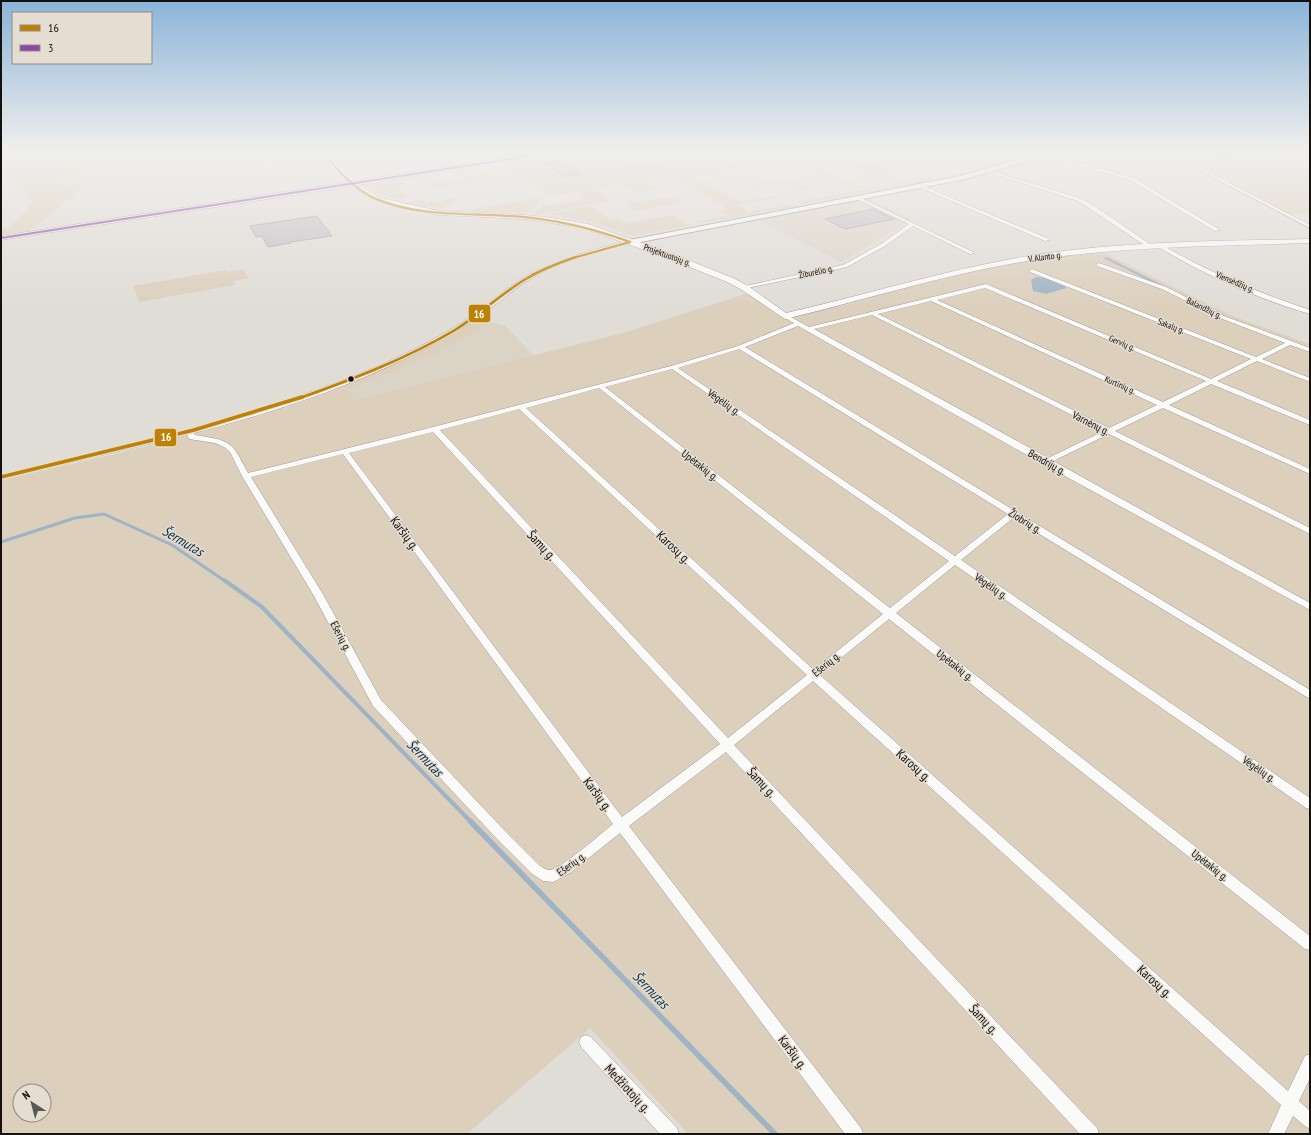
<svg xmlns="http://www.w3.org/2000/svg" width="1311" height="1135" viewBox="0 0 1311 1135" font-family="'PT Sans Narrow',sans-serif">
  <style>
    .built { fill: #dbd3c6 }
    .green { fill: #dccfbc; fill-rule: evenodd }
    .water { fill: #9eb3c3 }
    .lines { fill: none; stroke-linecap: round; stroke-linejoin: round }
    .stream-far3 { stroke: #9eb3c3; stroke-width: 2.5 }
    .stream-far2 { stroke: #9eb3c3; stroke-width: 3 }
    .stream-far1 { stroke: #9eb3c3; stroke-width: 4 }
    .stream { stroke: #9eb3c3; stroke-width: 5.5 }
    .building { fill: #c4c0c4; stroke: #a7a4a3 }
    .minor-casing { stroke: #9c9995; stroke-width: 1 }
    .tertiary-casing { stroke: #9c9995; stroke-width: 2 }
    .secondary-casing { stroke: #9c9995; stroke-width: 1 }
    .minor { fill: #fafaf9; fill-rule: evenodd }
    .tertiary { fill: #fafaf9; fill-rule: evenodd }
    .secondary { fill: #fafaf9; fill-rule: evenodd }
    .bus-1-far2-casing { stroke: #e5ddd1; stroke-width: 3.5 }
    .bus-1-far1-casing { stroke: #e5ddd1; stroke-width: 4.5 }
    .bus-1-casing { stroke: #e5ddd1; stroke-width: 6 }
    .bus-2-casing { stroke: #e5ddd1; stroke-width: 3.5 }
    .bus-1-far2 { stroke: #be8104; stroke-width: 2 }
    .bus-1-far1 { stroke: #be8104; stroke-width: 2.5 }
    .bus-1 { stroke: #be8104; stroke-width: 3.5 }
    .bus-2 { stroke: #8e44ad; stroke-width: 2 }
    .bus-dot { fill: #14110e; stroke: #e5ddd1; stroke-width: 1.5 }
    .labels { text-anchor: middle; stroke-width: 3; stroke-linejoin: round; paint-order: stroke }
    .far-street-label { font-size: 9px; fill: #14110e; stroke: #e5ddd1 }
    .street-label { font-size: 11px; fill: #14110e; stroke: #e5ddd1 }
    .near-street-label { font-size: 13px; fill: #14110e; stroke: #e5ddd1 }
    .near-water-label { font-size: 14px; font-style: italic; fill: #0a314c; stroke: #e5ddd1 }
    .line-badge { stroke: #e5ddd1; stroke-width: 1.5 }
    .badge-label { font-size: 11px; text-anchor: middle; font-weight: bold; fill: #fff }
  </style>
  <rect width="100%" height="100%" fill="#e0dcd6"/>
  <path class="built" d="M262,150h54l10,10 -56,4z
    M458,150h75l-57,11z
    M561,150h21l26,15 23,4 -79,15 -34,-22z
    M923,150h89l17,4 -27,9 -36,6z
    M865,197l47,22 -71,43 -85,-44z
    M490,322l15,4 29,30 -178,44 -9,-10 93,-38z"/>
  <path class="green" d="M21,150h241l8,14 -178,-2 -35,22 29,1 -57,47 -28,5v-8l8,-1 24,-26 -30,-27 7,-7 -5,-7h-4v-5z
    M561,150h21l19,11 -6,-5 4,-1 17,9h-10l6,4 40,-7 9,5 13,-2 -24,-14h129l-9,7 -16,2 -9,-4 -21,3 18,10 -46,8 44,26 33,-6 3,2 -40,7 12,7 46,-8 3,2 -98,18 -4,-2 33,-6 -8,-5 9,-2 -55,-30 -23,4 10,6 -24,4 -12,-8 -31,4 16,12 -69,13 -6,-1 7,-6 42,-7 -4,-3 3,-1 -6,-4 -28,4 -45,-32 15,-3 14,10 6,-1 6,5 7,-2 10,6 37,-7 -19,-12 -12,2 -5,-4 -24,4 3,3 -6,1 -9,-6z
    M786,150l8,2 28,12 2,9 -7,-1 -7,-7 -31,-10z
    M863,150h11l29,12 -22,4 14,6 -22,4 -20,-10 34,-6z
    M1165,150l145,1v62l-23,1z
    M477,168l2,1 -76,12 3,4 -8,2 11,11c-15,3 -32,-4 -44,-13z
    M488,173l4,3 -9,5 -45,8 -4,-4 -12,2 -3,-2z
    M826,174l12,1 24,12c-14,3 -27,-5 -38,-11z
    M790,178l21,11 -13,2 -5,-2 4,-2c-8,-4 -13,0 -19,-3l-27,4 -5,-2z
    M923,178l6,3 -126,23 -5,-2z
    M674,196l7,4 1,2 -45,9 -10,-7z
    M459,197l-16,11 -28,-3 -9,-3 15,-3 5,4z
    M539,198l3,1 -15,14 -63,-2z
    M590,206l21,14 6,-1 7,5 49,-9 18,11 -58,10 -41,-14 -41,-8z
    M1104,253l128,63 78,28v790h-622l-98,-106 -123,106h-466v-654c84,-19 168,-37 251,-62 34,-10 68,-21 100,-35l-2,-2 76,-34 47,-30 17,5 -50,30 -93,38 9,10 267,-67 129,-41 38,27c22,-9 45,-10 68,-17 78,-25 164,-46 246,-49zM20,1091h24v24h-24z
    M243,269l6,9 -16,3 2,4 -96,17 -6,-16 93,-16 2,2z"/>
  <path class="water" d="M1188,150h39l8,5c-8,9 -38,0 -47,-5z
    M1036,277c9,0 24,4 30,11l-20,6 -13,-3 -2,-11z"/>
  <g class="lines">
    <path class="stream-far3" d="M1106,258l60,30"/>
    <path class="stream-far2" d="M1,542l74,-24 29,-4 68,31 53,36"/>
    <path class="stream-far1" d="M224,580l38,27 209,215"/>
    <path class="stream" d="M470,821l305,313"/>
  </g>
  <path class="building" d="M562,160l15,9 7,5 -19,3 -22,-14z
    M873,209l21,10 -49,10 -20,-10z
    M317,216l15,20 -42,6 1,1 -23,4 -6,-11 -6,1 -6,-11z"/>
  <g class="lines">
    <defs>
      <path id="minor" d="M1161,150h5l144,75v3z
        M1041,153l93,25 86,52 -5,1 -85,-51 -89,-25z
        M988,170l94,29 14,8 58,40 -5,1 -71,-47 -90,-29z
        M921,185l128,54 1,1 -5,1 -126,-54z
        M859,197l116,56 -5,1 -57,-28 -28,20 -38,21 -104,22v-2l2,-1 98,-21 38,-21 28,-20 -52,-25z
        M630,240l3,2 -1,1c-34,8 -69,17 -100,35 -19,11 -35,26 -53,39 -15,10 -31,19 -47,28 -75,40 -156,67 -238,88l1,2c36,6 36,5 53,38l185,-46 238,-61 67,-20 56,-23 -11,-6v-2h4l22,12 177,-43 225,95 40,-20 -221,-87v-2l2,-1 224,88 29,-14 -65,-25 -58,-29 -65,-23 -1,-1 3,-2 67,24 58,29 86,32v4l-20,-7 -28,14 48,19v4l-53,-21 -40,20 93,39v5l-99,-41 -42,21 141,64v5l-147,-66 -48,23 195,97v6l-201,-100 -56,27 257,142v7l-267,-146 -245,-138 -53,21 565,343v9l-297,-181 -52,42 349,238v11l-4,-1 -351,-243 -59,48 414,323v14l-5,-1 -416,-330 -69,56 468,416 17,-35 5,-2v24l-11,23 11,10v18l-5,-3 -12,-10 -9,18h-16l13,-29 -468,-424 -79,64 363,383 2,6h-19l-354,-382 -97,74 232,302 2,6h-18l-225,-301 -49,39 -14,8 -4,2 -10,-1 -12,-8 -33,-33 -125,-134 -59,-110 -72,-120 -12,-24 -6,-5 -9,-4 -26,-4 -2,-4 -186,44v-4c129,-31 260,-58 382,-111 31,-14 61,-29 89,-48 20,-14 37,-31 58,-42 32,-16 66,-25 100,-34zM985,288l221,93 -43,21 -226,-102zM931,301l226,104 -48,23 -231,-114zM872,315l232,116 -56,27 -234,-129zM739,349l269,165 -53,42 -277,-188zM672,369l277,192 -59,47 -285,-221zM599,388l284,226 -69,56 -288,-262zM519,409l288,266 -79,63 -288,-308zM433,432l287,312 -98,73 -273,-364zM343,454l270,370c-11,9 -52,45 -63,46 -4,0 -7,-2 -11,-5l-33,-33 -125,-132 -57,-104 -73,-119z
        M1160,246h4c46,27 95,47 146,64v4c-52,-15 -103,-38 -150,-66z
        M586,1035l5,2 86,91 2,6h-19l-79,-87 -2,-5 2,-5z"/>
      <path id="tertiary" d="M1050,150h8l-44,15 -53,15 -331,64 -3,-2 3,-2 330,-64z"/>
      <path id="secondary" d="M317,150h6l32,31 161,-25 23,-6h9l-31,10 -159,25 23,13 58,13 86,4 21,2 42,7 85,30 60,24 15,8 38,27c85,-19 168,-46 255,-59 89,-13 179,-13 269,-15v4c-90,3 -180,3 -269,16 -87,12 -171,40 -256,60l-43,-29 -15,-8 -60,-24 -84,-30 -58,-9 -86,-4 -62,-14 -12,-6 -13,-9 -351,54v-4l348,-54z"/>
    </defs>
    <use href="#minor" class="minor-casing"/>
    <use href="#tertiary" class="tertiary-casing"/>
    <use href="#secondary" class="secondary-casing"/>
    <use href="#minor" class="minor"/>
    <use href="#tertiary" class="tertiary"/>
    <use href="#secondary" class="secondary"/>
    <defs>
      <path id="bus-1-far2" d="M320,150c16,17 32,38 54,48 42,19 93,15 138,18 41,3 80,12 118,26
        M573,258l57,-16"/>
      <path id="bus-1-far1" d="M300,398c53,-19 106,-39 155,-68 24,-15 45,-35 69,-50 16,-10 34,-17 52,-23"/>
      <path id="bus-1" d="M1,477l193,-47 108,-33"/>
      <path id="bus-2" d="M1,238l516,-80 28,-8"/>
    </defs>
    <use href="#bus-1-far2" class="bus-1-far2-casing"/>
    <use href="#bus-1-far1" class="bus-1-far1-casing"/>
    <use href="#bus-1" class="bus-1-casing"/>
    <use href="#bus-2" class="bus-2-casing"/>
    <use href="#bus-1-far2" class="bus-1-far2"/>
    <use href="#bus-1-far1" class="bus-1-far1"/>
    <use href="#bus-1" class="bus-1"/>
    <use href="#bus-2" class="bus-2"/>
  </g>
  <linearGradient id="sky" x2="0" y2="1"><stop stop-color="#8ab4d9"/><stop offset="0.49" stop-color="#f1efed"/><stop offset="1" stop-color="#f1efed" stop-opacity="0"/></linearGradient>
  <rect width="1311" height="309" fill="url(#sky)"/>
  <circle class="bus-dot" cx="351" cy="379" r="3.5"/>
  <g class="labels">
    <g class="far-street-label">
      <text transform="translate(667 255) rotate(20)" y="3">Projektuotojų g.</text>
      <text transform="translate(1045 257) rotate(-8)" y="3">V. Alanto g.</text>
      <text transform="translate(816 272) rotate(-12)" y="3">Žiburėlio g.</text>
      <text transform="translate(1235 282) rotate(23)" y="3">Viensėdžių g.</text>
      <text transform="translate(1204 308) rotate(26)" y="3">Balandžių g.</text>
      <text transform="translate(1171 326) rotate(21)" y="3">Sakalų g.</text>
      <text transform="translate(1122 343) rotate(23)" y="3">Gervių g.</text>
      <text transform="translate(1120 385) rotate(24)" y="3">Kurtinių g.</text>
    </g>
    <g class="street-label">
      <text transform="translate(724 402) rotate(35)" y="4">Vėgėlių g.</text>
      <text transform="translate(1091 423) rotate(27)" y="4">Varnėnų g.</text>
      <text transform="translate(1047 462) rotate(29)" y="4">Bendrijų g.</text>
      <text transform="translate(700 465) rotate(38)" y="4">Upėtakių g.</text>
      <text transform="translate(1025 521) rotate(32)" y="4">Žiobrių g.</text>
      <text transform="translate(991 586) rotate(34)" y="4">Vėgėlių g.</text>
      <text transform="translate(341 636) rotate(62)" y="4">Ešerių g.</text>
      <text transform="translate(826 664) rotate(-39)" y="4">Ešerių g.</text>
      <text transform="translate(955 665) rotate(38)" y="4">Upėtakių g.</text>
      <text transform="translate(1259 769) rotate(34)" y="4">Vėgėlių g.</text>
      <text transform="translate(571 864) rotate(-36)" y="4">Ešerių g.</text>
      <text transform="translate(1210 865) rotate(38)" y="4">Upėtakių g.</text>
    </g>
    <g class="near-street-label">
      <text transform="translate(405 533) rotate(53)" y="5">Karšių g.</text>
      <text transform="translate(542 545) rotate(47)" y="5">Šamų g.</text>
      <text transform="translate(674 547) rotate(43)" y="5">Karosų g.</text>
      <text transform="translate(914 765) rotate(42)" y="5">Karosų g.</text>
      <text transform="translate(762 782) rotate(47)" y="5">Šamų g.</text>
      <text transform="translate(598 794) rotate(53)" y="5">Karšių g.</text>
      <text transform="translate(1155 981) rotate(42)" y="5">Karosų g.</text>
      <text transform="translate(984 1019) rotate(47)" y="5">Šamų g.</text>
      <text transform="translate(793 1052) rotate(53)" y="5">Karšių g.</text>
      <text transform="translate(628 1088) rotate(47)" y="5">Medžiotojų g.</text>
    </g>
    <g class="near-water-label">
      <text transform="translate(183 541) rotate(31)" y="5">Šermutas</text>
      <text transform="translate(425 758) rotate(46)" y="5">Šermutas</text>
      <text transform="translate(651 990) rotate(46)" y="5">Šermutas</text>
    </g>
  </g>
  <g class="line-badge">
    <rect x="468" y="304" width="23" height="19" rx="4" fill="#be8104"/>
    <rect x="154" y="428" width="23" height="19" rx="4" fill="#be8104"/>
  </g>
  <g class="badge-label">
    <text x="479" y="318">16</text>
    <text x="166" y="441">16</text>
  </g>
  <rect width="1311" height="1135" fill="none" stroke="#14110e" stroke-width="4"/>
  <rect x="12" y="12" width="140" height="52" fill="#e5ddd1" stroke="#918b83"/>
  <rect x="20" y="25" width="20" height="6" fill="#be8104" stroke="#918b83"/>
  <text x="48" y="32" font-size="12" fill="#14110e">16</text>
  <rect x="20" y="45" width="20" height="6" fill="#8e44ad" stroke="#918b83"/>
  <text x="48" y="52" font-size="12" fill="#14110e">3</text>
  <g transform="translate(32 1103) rotate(324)"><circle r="19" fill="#e5ddd1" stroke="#918b83"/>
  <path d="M0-3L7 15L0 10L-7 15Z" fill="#5b5854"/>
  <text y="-6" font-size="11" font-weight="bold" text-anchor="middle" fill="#14110e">N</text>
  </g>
</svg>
